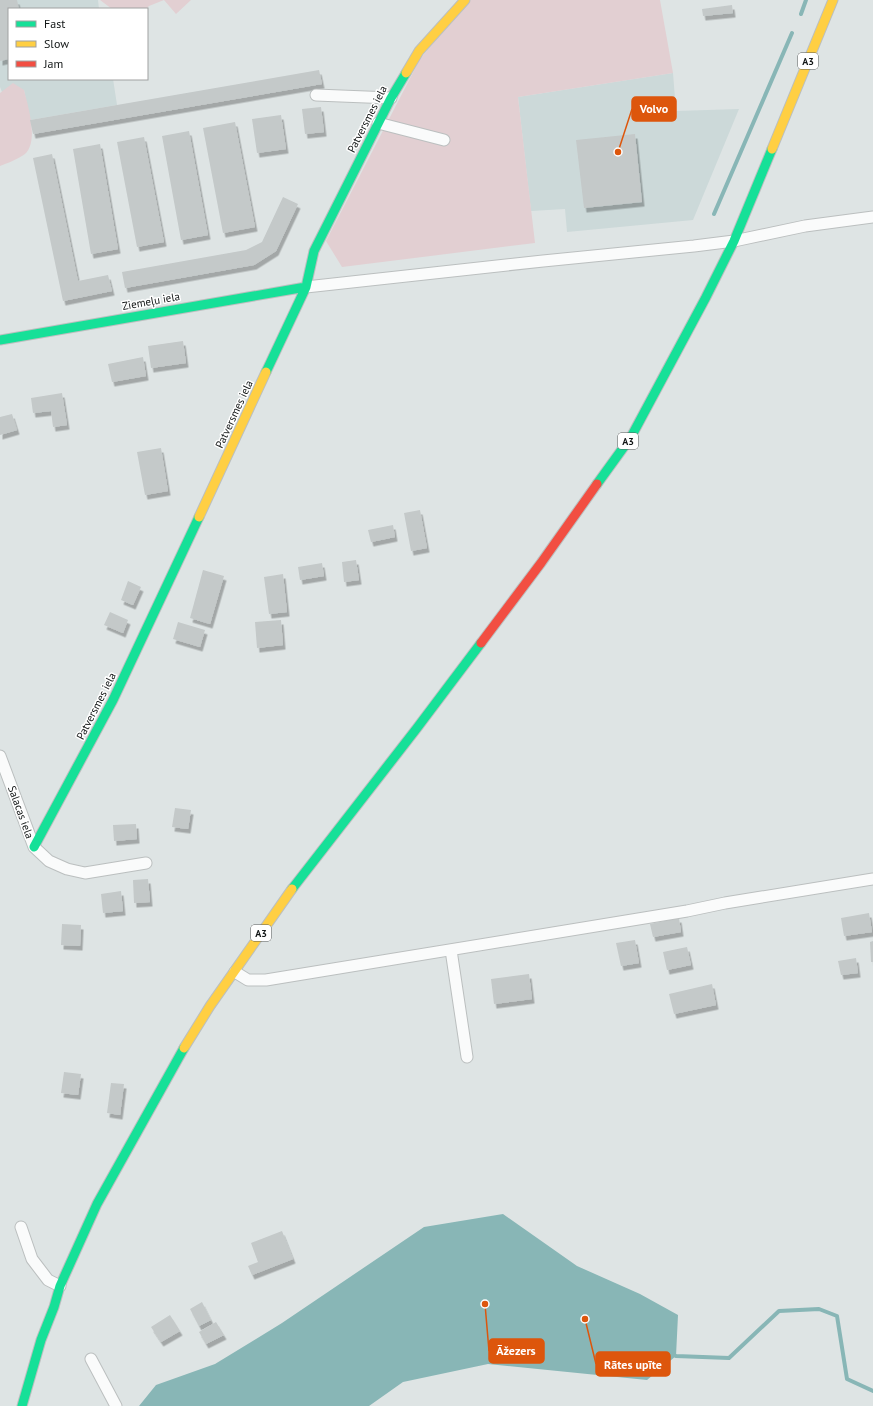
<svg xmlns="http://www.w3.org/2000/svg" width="873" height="1406" viewBox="0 0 873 1406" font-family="'PT Sans',sans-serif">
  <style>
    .built { fill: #ccd9d9 }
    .green { fill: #e2cfd2 }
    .water { fill: #88b6b6 }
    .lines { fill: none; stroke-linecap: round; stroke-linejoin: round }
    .stream { stroke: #88b6b6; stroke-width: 4 }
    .building { fill: #c4c9c9; filter: url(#shadow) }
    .street-casing { stroke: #bbbfbf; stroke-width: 13 }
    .fast-casing { stroke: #bbbfbf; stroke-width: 11 }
    .slow-casing { stroke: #bbbfbf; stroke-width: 11 }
    .jam-casing { stroke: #bbbfbf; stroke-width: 11 }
    .street { stroke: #fafbfb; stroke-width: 11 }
    .fast { stroke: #16e098; stroke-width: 9 }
    .slow { stroke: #ffcf43; stroke-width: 9 }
    .jam { stroke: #f24e42; stroke-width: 9 }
    .labels { text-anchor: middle; stroke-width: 3; stroke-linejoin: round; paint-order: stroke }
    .shield { fill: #fff; stroke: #585b5b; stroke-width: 1 }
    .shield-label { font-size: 10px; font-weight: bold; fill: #111515 }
    .street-label { font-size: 11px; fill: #111515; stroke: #fff }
    .leader { fill: none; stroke: #dd560c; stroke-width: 1.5 }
    .callout-dot { fill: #dd560c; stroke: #fff; stroke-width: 1.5 }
    .callout { fill: #dd560c; stroke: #dd560c; stroke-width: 1.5 }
    .callout-label { font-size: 12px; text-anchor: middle; font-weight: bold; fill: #fff }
  </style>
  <defs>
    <filter id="shadow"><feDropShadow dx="2.5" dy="4.5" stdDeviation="0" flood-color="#0004"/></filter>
  </defs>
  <rect width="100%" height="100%" fill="#dee4e4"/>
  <path class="built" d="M0,0h98l1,9h-90v70h104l4,26 -87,15 -6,-30 -22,2 -2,-5z
    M673,73l3,38 63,-2 -46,111 -126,12 -2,-23 -34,2 -13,-114z"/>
  <path class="green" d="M100,0h91l-15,14 -12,-14 -15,6 -3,3h-34z
    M469,0h191l13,73 -155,24 17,146 -193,24 -16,-26 94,-182z
    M13,83l11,7c4,16 15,51 1,64 -5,4 -19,10 -25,12v-73z"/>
  <path class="water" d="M503,1214l74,52 63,28 38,21 -2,41 -29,24 -159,-16 -85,18 -34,24h-230l17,-21 59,-21 67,-41 142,-96z"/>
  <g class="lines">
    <path class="stream" d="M801,14l5,-14
      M714,214l78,-181
      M672,1354l4,2 53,2 50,-47 40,-2 18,7 10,63 26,12"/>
  </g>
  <path class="building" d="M0,0h17l2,9h-10v50l-9,2z
    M732,5l1,8 -30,3 -1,-7z
    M319,70l3,14 -289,50 -3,-14z
    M321,107l3,25 -19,2 -3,-25z
    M281,115l5,34 -29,4 -5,-34z
    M235,122l20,105 -32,6 -20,-105z
    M189,131l19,104 -27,5 -19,-104z
    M635,134l7,68 -58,6 -8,-68z
    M144,137l20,105 -27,5 -20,-105z
    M100,144l18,105 -27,5 -18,-105z
    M52,154l26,127 30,-6 4,16 -49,10 -30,-143z
    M283,197l15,7 -22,47 -22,14 -129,23 -3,-16 124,-22 16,-8z
    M183,341l3,22 -35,5 -3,-22z
    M143,357l3,19 -34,6 -4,-18z
    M62,393l5,32 -14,2 -2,-16 -18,2 -2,-15z
    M12,414l5,16 -17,5v-18z
    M161,448l7,43 -23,4 -8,-43z
    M420,510l7,38 -16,3 -7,-38z
    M393,525l2,12 -24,5 -3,-12z
    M356,560l3,20 -15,2 -2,-20z
    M322,563l2,13 -24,4 -2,-13z
    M203,570l21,6 -14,48 -20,-6z
    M283,574l4,38 -18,2 -5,-37z
    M128,581l13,6 -8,18 -12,-5z
    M110,612l18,8 -5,13 -19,-8z
    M281,620l2,25 -26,3 -2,-26z
    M178,622l27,8 -5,17 -27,-8z
    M175,808l16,2 -3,19 -16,-2z
    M136,824l1,15 -23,2 -1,-16z
    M148,879l2,23 -16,1 -1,-23z
    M121,891l2,20 -20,2 -2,-19z
    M869,913l3,19 -28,4 -3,-18z
    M679,918l2,14 -28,5 -3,-13z
    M62,924l19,1 -1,21 -19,-1z
    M635,940l4,23 -18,3 -5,-23z
    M873,941v21h-2l-1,-20z
    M687,947l4,18 -24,5 -4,-18z
    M856,958l2,15 -17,2 -3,-14z
    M529,974l3,25 -38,5 -3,-25z
    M712,984l4,21 -42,9 -5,-20z
    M64,1072l17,2 -3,21 -17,-2z
    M111,1083l13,1 -4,31 -13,-2z
    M282,1231l11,28 -41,16 -4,-9 10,-4 -7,-19z
    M202,1302l9,18 -12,6 -9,-17z
    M170,1315l10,16 -19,11 -10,-15z
    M216,1322l8,13 -18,9 -7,-12z"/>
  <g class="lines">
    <defs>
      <path id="street" d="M316,95l75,3
        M378,123l66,17
        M306,287l237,-26 151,-15 40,-5 71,-15 68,-9
        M0,756l34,91 15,14 18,8 18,4 61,-10
        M451,950l16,107
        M235,972l13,8h18l421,-69 38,-8 148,-24
        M21,1227l11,32 16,21 12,6
        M91,1359l25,47"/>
      <path id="fast" d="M0,340l306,-53
        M266,372l40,-85 8,-36 77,-153 15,-25
        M597,484l34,-47 75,-140 28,-56 38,-92
        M34,847l79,-147 86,-183
        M292,889l125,-161 64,-85
        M22,1406l19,-66 13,-33 6,-21 37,-82 87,-156"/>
      <path id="slow" d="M406,73l13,-22 46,-51
        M772,149l61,-149
        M199,517l67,-145
        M184,1048l26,-42 82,-117"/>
      <path id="jam" d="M481,643l60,-80 56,-79"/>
    </defs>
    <use href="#street" class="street-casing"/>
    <use href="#fast" class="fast-casing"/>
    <use href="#slow" class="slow-casing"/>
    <use href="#jam" class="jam-casing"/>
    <use href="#street" class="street"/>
    <use href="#fast" class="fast"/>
    <use href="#slow" class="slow"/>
    <use href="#jam" class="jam"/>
  </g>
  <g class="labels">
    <g class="shield">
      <rect x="798" y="53" width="20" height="16" rx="3"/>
      <rect x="618" y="433" width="20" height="16" rx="3"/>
      <rect x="251" y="925" width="20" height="16" rx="3"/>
    </g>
    <g class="shield-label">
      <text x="808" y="65">A3</text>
      <text x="628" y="445">A3</text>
      <text x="261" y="937">A3</text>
    </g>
    <g class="street-label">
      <text transform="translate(367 119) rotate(-63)" y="4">Patversmes iela</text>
      <text transform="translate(151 301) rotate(-10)" y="4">Ziemeļu iela</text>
      <text transform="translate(234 414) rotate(-65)" y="4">Patversmes iela</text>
      <text transform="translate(96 706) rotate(-63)" y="4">Patversmes iela</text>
      <text transform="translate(21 812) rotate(70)" y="4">Salacas iela</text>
    </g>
  </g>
  <path class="leader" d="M618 152L632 109M485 1304L489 1351M585 1319L596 1364"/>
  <g class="callout-dot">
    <circle cx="618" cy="152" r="4"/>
    <circle cx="485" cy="1304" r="4"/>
    <circle cx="585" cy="1319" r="4"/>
  </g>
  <g class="callout">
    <rect x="632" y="97" width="44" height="24" rx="4"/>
    <rect x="489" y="1339" width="55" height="24" rx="4"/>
    <rect x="596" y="1352" width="74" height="24" rx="4"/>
  </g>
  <g class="callout-label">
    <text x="654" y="113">Volvo</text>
    <text x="516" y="1355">Āžezers</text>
    <text x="633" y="1369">Rātes upīte</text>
  </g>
  <rect x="8" y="8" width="140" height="72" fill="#ffffff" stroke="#a0a1a1"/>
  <rect x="16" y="21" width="20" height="6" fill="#16e098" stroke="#a0a1a1"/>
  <text x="44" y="28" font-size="12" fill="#111515">Fast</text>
  <rect x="16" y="41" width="20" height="6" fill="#ffcf43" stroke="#a0a1a1"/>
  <text x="44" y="48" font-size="12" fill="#111515">Slow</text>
  <rect x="16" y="61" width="20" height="6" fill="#f24e42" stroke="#a0a1a1"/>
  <text x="44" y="68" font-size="12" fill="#111515">Jam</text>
</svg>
